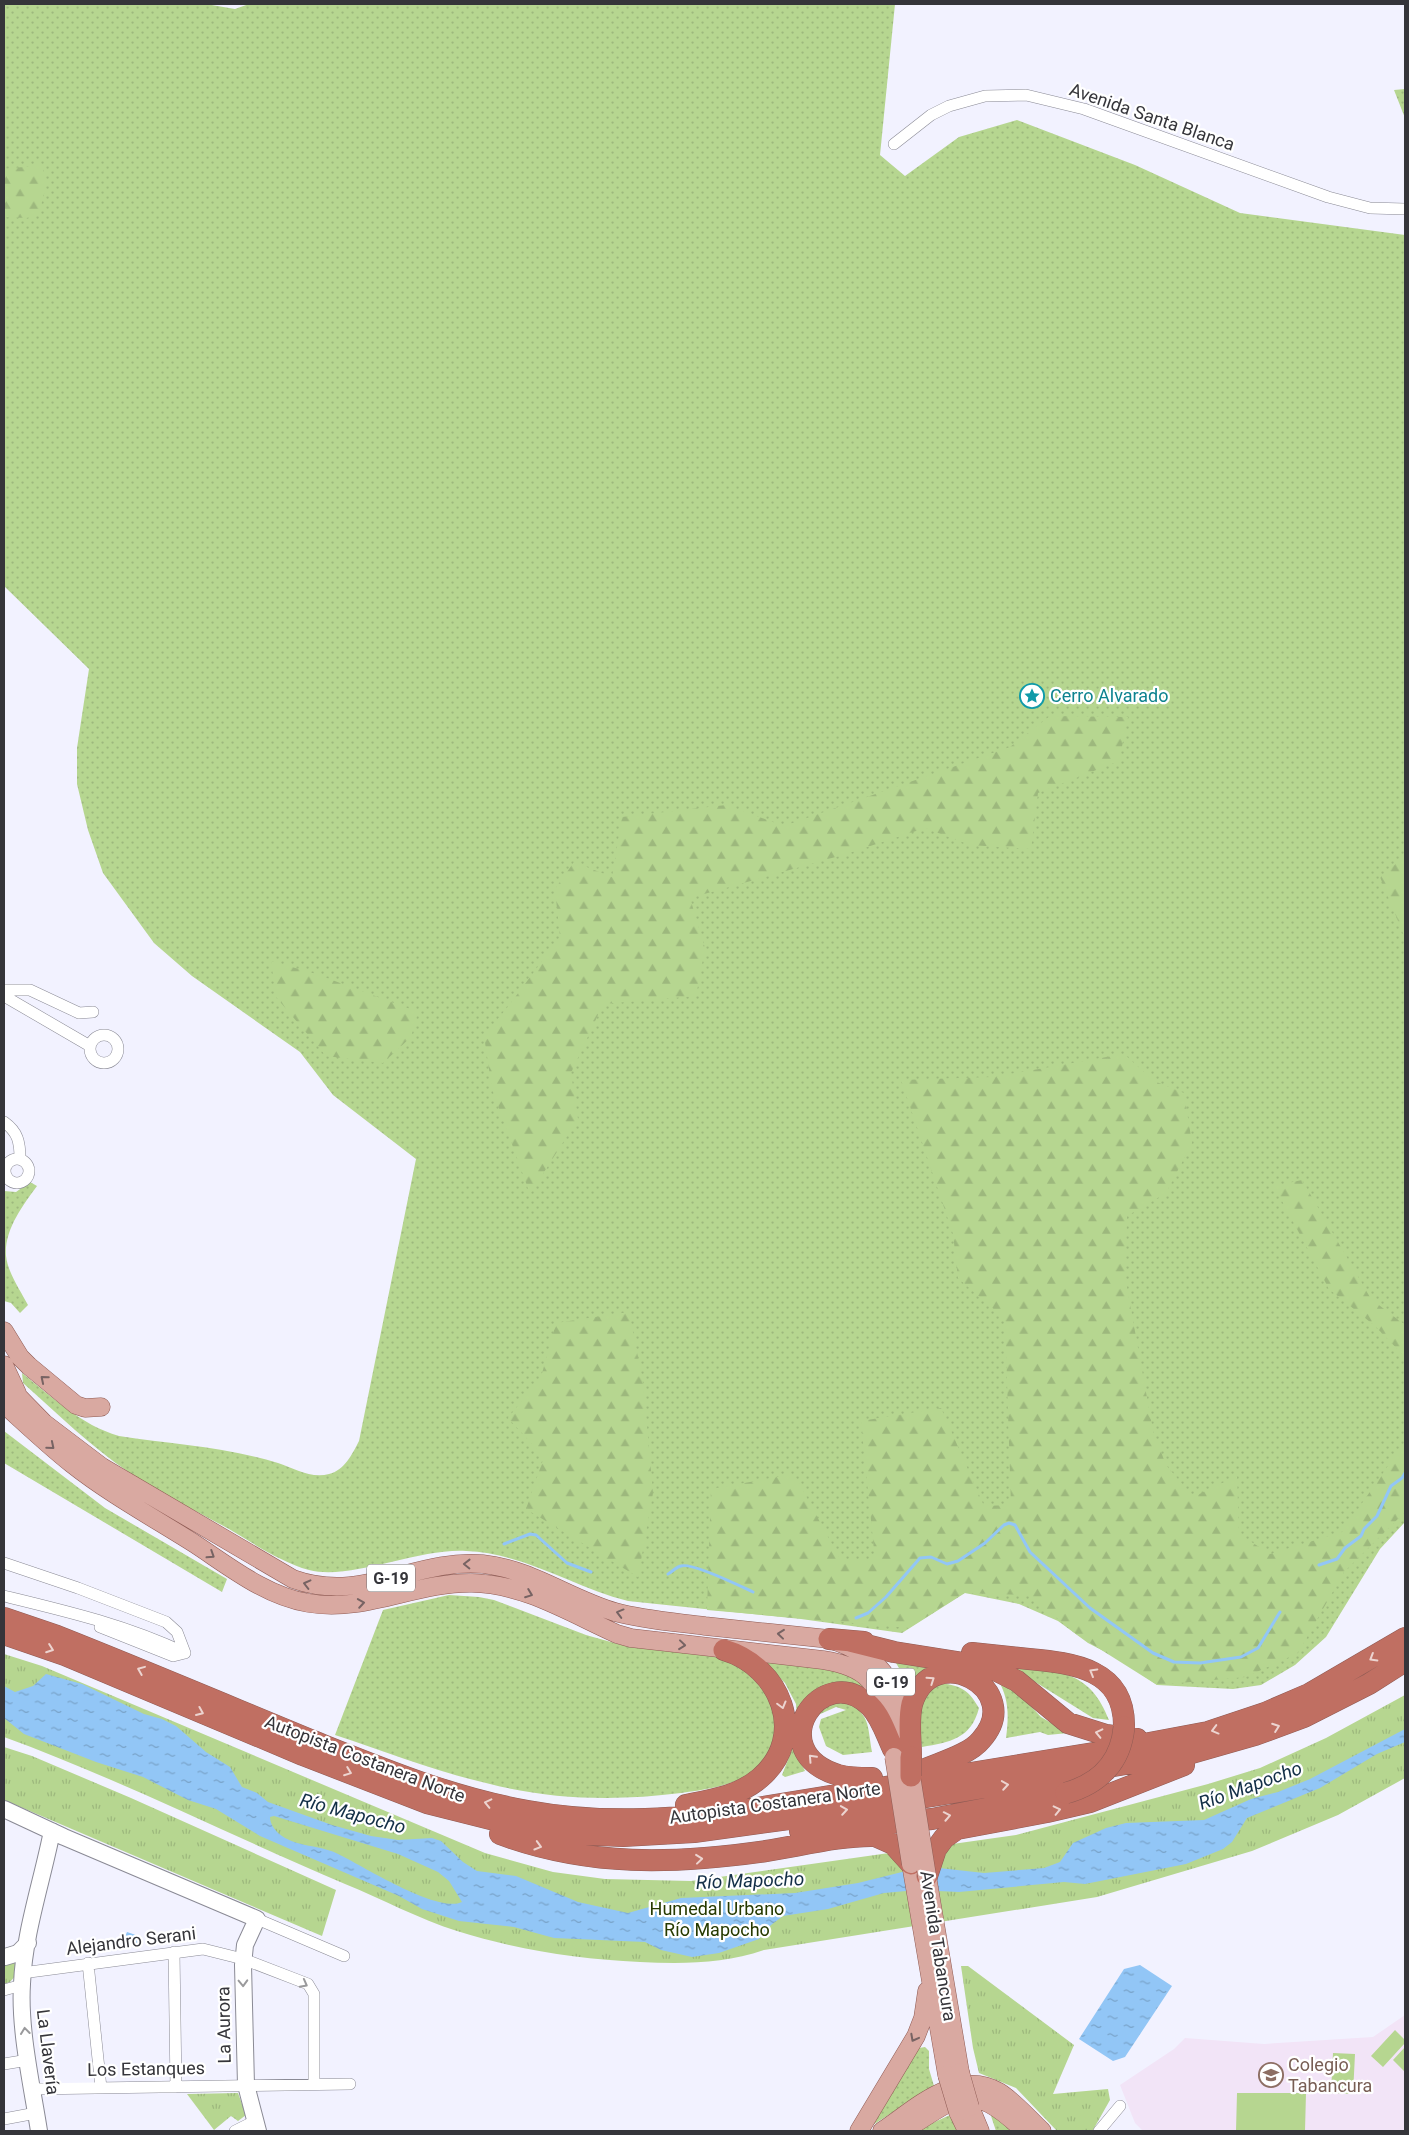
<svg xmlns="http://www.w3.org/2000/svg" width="1409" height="2135" viewBox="0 0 1409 2135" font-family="Roboto,sans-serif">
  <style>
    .education { fill: #f2e4f7 }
    .grass { fill: url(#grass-dots) }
    .forest { fill: url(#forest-firs) }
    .park { fill: url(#park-tufts) }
    .garden { fill: #b6d690 }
    .water { fill: url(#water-ripples); fill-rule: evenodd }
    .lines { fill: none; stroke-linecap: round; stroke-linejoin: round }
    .stream { stroke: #92c6f6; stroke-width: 3 }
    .street-casing { stroke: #8a8a95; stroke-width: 12 }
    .secondary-casing { stroke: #8a8a95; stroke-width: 18 }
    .primary-casing { stroke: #8f5b54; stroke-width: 19 }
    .highway-casing { stroke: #8f5b54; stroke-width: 22 }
    .street { stroke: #fff; stroke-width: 11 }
    .secondary { stroke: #fff; stroke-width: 16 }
    .primary { stroke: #d9a9a1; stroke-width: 18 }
    .highway { stroke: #c06f62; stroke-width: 21 }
    .primary-bridge-casing { stroke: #8f5b54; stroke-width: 19; stroke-linecap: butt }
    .highway-bridge-casing { stroke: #8f5b54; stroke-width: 22; stroke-linecap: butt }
    .primary-bridge { stroke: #d9a9a1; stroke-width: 18 }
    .highway-bridge { stroke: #c06f62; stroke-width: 21 }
    .oneway { stroke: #776363 }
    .oneway2 { stroke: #ecd4d0 }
    .oneway3 { stroke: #9a9a9c }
    .labels { text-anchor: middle; stroke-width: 4.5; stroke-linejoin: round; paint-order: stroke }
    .shield { fill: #fff; stroke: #727275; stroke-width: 1 }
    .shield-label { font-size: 16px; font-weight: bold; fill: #35353a }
    .street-label { font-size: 18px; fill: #35353a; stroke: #fff }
    .culture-label { font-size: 18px; fill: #0d838f; stroke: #fff; text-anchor: start }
    .park-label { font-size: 18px; fill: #263a00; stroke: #fff }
    .education-label { font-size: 18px; fill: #785e54; stroke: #fff; text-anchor: start }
    .water-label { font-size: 19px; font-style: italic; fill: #132f47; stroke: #fff }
  </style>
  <defs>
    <pattern id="grass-dots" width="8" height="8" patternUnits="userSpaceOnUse" patternTransform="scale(1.25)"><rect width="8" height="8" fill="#b6d690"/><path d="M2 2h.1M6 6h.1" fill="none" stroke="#9db87d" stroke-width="1.8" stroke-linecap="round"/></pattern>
    <pattern id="forest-firs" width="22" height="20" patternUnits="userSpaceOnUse" patternTransform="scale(1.25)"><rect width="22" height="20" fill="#b6d690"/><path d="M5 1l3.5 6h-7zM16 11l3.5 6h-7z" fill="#9db87d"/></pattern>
    <pattern id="park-tufts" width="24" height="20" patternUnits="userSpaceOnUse" patternTransform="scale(1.25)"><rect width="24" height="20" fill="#b6d690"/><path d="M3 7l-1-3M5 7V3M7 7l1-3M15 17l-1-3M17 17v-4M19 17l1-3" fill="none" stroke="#9db87d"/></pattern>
    <pattern id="water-ripples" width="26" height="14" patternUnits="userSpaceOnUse" patternTransform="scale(1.25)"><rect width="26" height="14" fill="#92c6f6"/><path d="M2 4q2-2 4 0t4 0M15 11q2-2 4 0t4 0" fill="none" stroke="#78a2c8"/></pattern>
  </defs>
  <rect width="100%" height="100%" fill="#f2f2ff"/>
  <path class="education" d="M1405,2015v116h-262l-8,-8 -15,-38 54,-36 11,-11 79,6 109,-7z"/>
  <path class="grass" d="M4,4h202l29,5 14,-5h646l-15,151 25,21 54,-39 58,-17 118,45 105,48 165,22v1287l-25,27 -54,88 -31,28 -34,20 -28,4 -76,-4 -38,-26 -31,-16 -30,-22 -39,-17 -54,-11 -63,40 -101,-14 -173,-18c-55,-14 -104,-48 -162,-50 -48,-3 -116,30 -157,19 -28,-8 -55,-26 -80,-41 -33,-18 -68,-35 -99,-56 -39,-26 -72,-59 -107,-90l-1,-10c30,24 59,52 97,63 52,8 108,11 159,27 16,5 33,16 51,11 15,-3 24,-21 30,-33l57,-282 -83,-64 -33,-43 -108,-76 -38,-33 -51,-70 -15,-43 -11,-46v-36l12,-79 -85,-83z
    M1405,89v29l-11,-28z
    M30,1182l7,4c-14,19 -33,44 -31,70 2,17 14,34 22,49l-8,8 -9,-10 -7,-2v-110l12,1z
    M4,1431l101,77 122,71 -5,13 -218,-129z
    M449,1595l30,2 15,3 92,35 32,9 106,13 13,5 40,42c-1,10 -1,40 -6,48 -21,32 -55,36 -90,41 -64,8 -128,7 -191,-9 -53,-12 -103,-32 -155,-49l48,-125z
    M761,1659l39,4 50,10 21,20h-7l-67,24 -1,-13 -11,-21z
    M899,1662l33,5 -22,28 -5,-17 -9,-15z
    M1011,1667c48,4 79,3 98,53l-16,-2z
    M997,1678l29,23 15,16 27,16 -20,2 -8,-3 -34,6c3,-23 3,-40 -9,-60z
    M937,1682c23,5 29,4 42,26 -8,31 -29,34 -57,39l-4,-19 5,-33z
    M844,1700c27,15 23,24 28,52l-29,3 -17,-9 -7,-19 2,-8 25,-9 -10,-3 -18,8 -6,9 -1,25c-4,-38 -2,-36 33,-49z
    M793,1747l12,24 -20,6 -3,-2z
    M925,2047l4,4v18l5,17 -66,42 51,-80z
    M989,2110l25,21h-18z
    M950,2115l7,16h-42z"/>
  <path class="forest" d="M42,165c7,19 2,32 -5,51l-11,2 -22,-1v-48z
    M1050,716l78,1 -9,44 -81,32 -7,56 -61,-4 -45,-17 -79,26 -156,44 15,50 -9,48 -93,8 -32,69 7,46 -48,75 -38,-105 -8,-53 26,-32 50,-67 -5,-48 19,-27 38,15 10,-60 104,-12 58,21 226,-79z
    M1405,856v82l-25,-61z
    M271,961l45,13 102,38 -7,25 -28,26 -57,-7 -50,-59z
    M1124,1054l30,27 30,12 8,50 -26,50 -39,23 -2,60 28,155 13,34 27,32 44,-21 2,58 31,20 72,-22 57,-82 6,-3v65l-61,60 -46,81 -52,24 -89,8 -81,-51 -47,-39 -65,-2 -55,35 -202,-18 4,-121 83,-15 46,85 35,1 -14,-139 80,-13 43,98 27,-1 -6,-186 -47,-41 -5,-44 -52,-154 92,-3z
    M1302,1180l69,119 34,26v32l-30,-31 -46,-37 -55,-103z
    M629,1312l14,70 10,111 -15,84 -112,-68 18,-52 -36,-39 33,-41 15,-54z"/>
  <path class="park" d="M4,1654l38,12 443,187 68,19 52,7 86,2 325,-46 192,-51 52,-16 66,-30 79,-43v83l-67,37 -86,36 -155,46 -333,53c-40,14 -82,14 -124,12 -63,-3 -122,-12 -183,-31 -38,-12 -75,-32 -112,-47 -113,-48 -226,-105 -341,-147z
    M4,1747l28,9 99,42 205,92 -14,46 -318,-136z
    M4,1961h6l8,4v8l-8,9 -6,2z
    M961,1966h7l106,79 -21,49 55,-5 2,11 -17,30 -36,1 -41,-43 -37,-15 -6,-25z
    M238,2093l8,22 -8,6 -7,-5 -17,14 -27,-36z"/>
  <path class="garden" d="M1395,2030l10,10v3l-22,24 -12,-11z
    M1405,2047v25l-12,-12z
    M1333,2053l22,1 -2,40 -22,-1z
    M1237,2093h69l-1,38h-69z"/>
  <path class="water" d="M46,1674l36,10 62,30 18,5 14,7 30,26 24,15 12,20 15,6 11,9 64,23 39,11 27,4 34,-2 9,3 22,21 14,9 39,5 62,26 50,11 53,-15 114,-5 63,-10 48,-12 33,-3 45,5 60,-5 16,-6 13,-19 33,-15 20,-5 78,-3 47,-21 27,-7 32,-13 95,-50v13l-28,12 -57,34 -73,30 -15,24 -9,7 -37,15 -101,20 -21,-2 -105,10 -42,-2 -33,3 -56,16 -45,7 -12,9 -12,14 -40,14 -27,4 -31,-7 -16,-8 -91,-4 -40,-11 -55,-6 -37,-12 -23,-13 -139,-60 -44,-27 -28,-9 -45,-23 -47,-15 -72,-28 -20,-16v-32l11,6 18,-6zM274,1816l124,38 40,18 11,9 13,21c-25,12 -102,-38 -126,-49 -17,-8 -38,-6 -54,-17 -6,-4 -12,-11 -12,-19z
    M127,1932l15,5 -3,8 -15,-6z
    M1140,1965l32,21 -47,71 -12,4 -34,-22 45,-70z"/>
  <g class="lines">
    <path class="stream" d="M504,1544l26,-10 6,1 31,28 24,9
      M1319,1565l18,-6 8,-11 16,-12 3,-7 13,-13 14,-30 11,-8 3,-5
      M668,1574c4,-2 8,-7 13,-8 11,-4 59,20 72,26
      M856,1618l12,-5 18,-16 34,-39 11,-1 16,7 11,-3 27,-18 19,-18 5,-2 6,2 15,27 60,56 63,45 21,9 26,1 41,-6 17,-9 22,-36"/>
    <defs>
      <path id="street" d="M894,144l37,-29 18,-9 36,-10 41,-1 58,14 244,88 42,11 35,1
        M4,990h26l49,23 14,-1
        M4,996l86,50
        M90 1049a14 14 0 1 1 28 0a14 14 0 1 1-28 0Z
        M4,1122c14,10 16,20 16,37
        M5 1171a12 12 0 1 1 24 0a12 12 0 1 1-24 0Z
        M4,1563l74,25 88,34 11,10 8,21
        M4,1596c62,15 122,29 181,57
        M100,1627l73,29 12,-3
        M257,1919l87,37
        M174,1952l2,135
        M88,1963l13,125
        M22,1973l181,-24 40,10 65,25 6,10v90
        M4,1990l18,-5
        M4,2064l24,-4
        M32,2089l318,-5
        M4,2119l32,-6
        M235,2131l20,-10
        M1099,2131l21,-25"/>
      <path id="secondary" d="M4,1809l60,28 193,82 -12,26 -2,20 3,120 12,46
        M5,1957l13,-4 10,-10
        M39,2131c-7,-45 -20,-102 -17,-147 2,-51 20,-102 30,-153"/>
      <path id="primary" d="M4,1331l16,26 9,9 47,39 9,3 16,-1
        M4,1365l13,28
        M4,1382l40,41 58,44 191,112c70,25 122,-21 190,-15 48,5 87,35 132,48 29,8 59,10 90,14 41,4 83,9 124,13 52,17 67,41 75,93
        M4,1404c22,20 44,41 68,60 38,30 82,54 123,80 35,23 71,52 113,59 57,10 108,-21 164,-20 53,1 98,30 145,51l14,4 192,22c45,7 56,23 65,67
        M911,1864l36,211
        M927,1876l33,196
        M970,2107l10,24
        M958,2112l9,19
        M905,2130c51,-32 64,-50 114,-4
        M859,2131l57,-95 7,-18 4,-27
        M882,2131c32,-21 75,-64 117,-39 16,10 29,26 43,39"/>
      <path id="highway" d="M4,1618l53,18c86,34 171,70 256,105 70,28 140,57 215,70 70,13 141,9 211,0l373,-61 96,-18 57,-19 44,-19 96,-56
        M4,1634l61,21 238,100 124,48 95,24 54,7 47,2 71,-4 117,-16 381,-63 63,-18 49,-18 65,-33 36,-23
        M829,1639l35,3
        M850,1641l44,11 95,15 28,14 51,42 38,12 31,4
        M972,1653c19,2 38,4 57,6 44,4 96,10 95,68
        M911,1757c0,-17 -3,-37 1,-53 20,-66 115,-15 69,36 -12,15 -43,23 -60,31
        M872,1778c-11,0 -23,0 -34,-3 -78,-24 -16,-117 32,-69 11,11 16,28 23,43
        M686,1805c26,-5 53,-9 74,-27 49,-42 20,-112 -36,-128
        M800,1831l132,-12 134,-26
        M500,1834c89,33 174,30 266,17 33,-5 76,-16 109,-15l18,8 18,20
        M927,1876l9,-27 8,-11 13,-9 90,-17 43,-10 94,-37"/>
    </defs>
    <use href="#street" class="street-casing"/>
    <use href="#secondary" class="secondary-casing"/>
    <use href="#primary" class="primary-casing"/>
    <use href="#highway" class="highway-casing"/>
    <use href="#street" class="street"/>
    <use href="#secondary" class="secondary"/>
    <use href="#primary" class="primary"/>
    <use href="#highway" class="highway"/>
    <defs>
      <path id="primary-bridge" d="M894,1757l17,107
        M909,1763l18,113
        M960,2072l10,35
        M947,2075l11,37"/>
      <path id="highway-bridge" d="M911,1757v19
        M1066,1793c33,-9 55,-31 58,-66"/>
    </defs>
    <use href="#primary-bridge" class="primary-bridge-casing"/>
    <use href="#highway-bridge" class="highway-bridge-casing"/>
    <use href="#primary-bridge" class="primary-bridge"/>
    <use href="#highway-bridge" class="highway-bridge"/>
  </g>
  <defs><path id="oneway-chevron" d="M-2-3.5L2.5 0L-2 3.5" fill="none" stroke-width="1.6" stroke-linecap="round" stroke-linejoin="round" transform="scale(1.25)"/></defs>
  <g class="oneway">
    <use href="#oneway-chevron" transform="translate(44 1379) rotate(-140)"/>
    <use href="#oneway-chevron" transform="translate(51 1446) rotate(40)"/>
    <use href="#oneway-chevron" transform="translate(211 1555) rotate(33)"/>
    <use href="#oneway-chevron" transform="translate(467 1564) rotate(-179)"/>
    <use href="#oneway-chevron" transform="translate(307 1584) rotate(-166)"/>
    <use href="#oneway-chevron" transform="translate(529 1594) rotate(21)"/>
    <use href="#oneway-chevron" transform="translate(361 1603) rotate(-9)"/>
    <use href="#oneway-chevron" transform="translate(620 1613) rotate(-165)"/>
    <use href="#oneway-chevron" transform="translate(781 1634) rotate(-174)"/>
    <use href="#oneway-chevron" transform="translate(682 1645) rotate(6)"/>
    <use href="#oneway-chevron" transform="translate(914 2038) rotate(118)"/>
  </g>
  <g class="oneway2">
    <use href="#oneway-chevron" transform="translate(50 1649) rotate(20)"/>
    <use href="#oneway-chevron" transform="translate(1373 1658) rotate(149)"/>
    <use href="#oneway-chevron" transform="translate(141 1670) rotate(-158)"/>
    <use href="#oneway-chevron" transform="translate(1093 1672) rotate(-150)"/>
    <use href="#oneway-chevron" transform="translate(931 1680) rotate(-34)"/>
    <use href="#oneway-chevron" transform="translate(782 1705) rotate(75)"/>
    <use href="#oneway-chevron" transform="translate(200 1712) rotate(23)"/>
    <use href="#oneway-chevron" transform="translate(1276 1727) rotate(-20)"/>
    <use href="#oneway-chevron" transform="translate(1215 1730) rotate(165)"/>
    <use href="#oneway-chevron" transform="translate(1099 1733) rotate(-167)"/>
    <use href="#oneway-chevron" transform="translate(812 1758) rotate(-133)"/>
    <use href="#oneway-chevron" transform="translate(348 1772) rotate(21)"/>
    <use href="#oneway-chevron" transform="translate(1005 1785) rotate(-9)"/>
    <use href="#oneway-chevron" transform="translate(488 1803) rotate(-167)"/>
    <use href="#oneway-chevron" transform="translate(844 1810) rotate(-9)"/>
    <use href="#oneway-chevron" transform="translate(1057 1810) rotate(-13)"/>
    <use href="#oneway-chevron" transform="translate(947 1816) rotate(-11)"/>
    <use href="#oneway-chevron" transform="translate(538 1846) rotate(16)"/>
    <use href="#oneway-chevron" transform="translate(699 1859) rotate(-6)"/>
  </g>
  <g class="oneway3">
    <use href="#oneway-chevron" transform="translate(243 1983) rotate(88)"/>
    <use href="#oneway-chevron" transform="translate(304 1984) rotate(28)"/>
    <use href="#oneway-chevron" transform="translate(25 2031) rotate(-97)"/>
  </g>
  <defs>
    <symbol id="sight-ring" viewBox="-11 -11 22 22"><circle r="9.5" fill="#fff" stroke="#0f9aa8" stroke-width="1.5"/><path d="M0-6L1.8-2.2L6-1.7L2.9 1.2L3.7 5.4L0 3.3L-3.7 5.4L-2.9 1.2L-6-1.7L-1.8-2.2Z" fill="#0f9aa8"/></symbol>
    <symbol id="school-ring" viewBox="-11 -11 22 22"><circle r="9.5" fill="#fff" stroke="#8d6e63" stroke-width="1.5"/><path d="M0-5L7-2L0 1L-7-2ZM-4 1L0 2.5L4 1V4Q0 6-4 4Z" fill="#8d6e63"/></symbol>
  </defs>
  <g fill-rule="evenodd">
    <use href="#sight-ring" x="1018" y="682" width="28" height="28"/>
    <use href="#school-ring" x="1257" y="2061" width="28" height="28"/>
  </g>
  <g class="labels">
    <g class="shield">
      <rect x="367" y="1564.5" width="48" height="27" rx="4"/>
      <rect x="867" y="1668.5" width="48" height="27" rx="4"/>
    </g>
    <g class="shield-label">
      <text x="391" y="1584">G-19</text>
      <text x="891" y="1688">G-19</text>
    </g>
    <g class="street-label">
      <text transform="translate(1152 117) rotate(19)" y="6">Avenida Santa Blanca</text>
      <text transform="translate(365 1759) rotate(21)" y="6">Autopista Costanera Norte</text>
      <text transform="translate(775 1803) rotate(-8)" y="6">Autopista Costanera Norte</text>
      <text transform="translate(131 1941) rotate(-7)" y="6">Alejandro Serani</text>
      <text transform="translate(938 1946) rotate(81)" y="6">Avenida Tabancura</text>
      <text transform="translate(224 2025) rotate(-91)" y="6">La Aurora</text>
      <text transform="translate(48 2052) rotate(83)" y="6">La Llavería</text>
      <text transform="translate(146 2069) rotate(-1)" y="6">Los Estanques</text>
    </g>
    <g class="culture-label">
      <text x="1050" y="702">Cerro Alvarado</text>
    </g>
    <g class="park-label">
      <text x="717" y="1915">Humedal Urbano<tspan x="717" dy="21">Río Mapocho</tspan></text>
    </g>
    <g class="education-label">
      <text x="1288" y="2071">Colegio<tspan x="1288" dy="21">Tabancura</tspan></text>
    </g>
    <g class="water-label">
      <text transform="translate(1250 1785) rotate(-20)" y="7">Río Mapocho</text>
      <text transform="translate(353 1813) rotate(15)" y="7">Río Mapocho</text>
      <text transform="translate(750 1880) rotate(-2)" y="7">Río Mapocho</text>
    </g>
  </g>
  <rect width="1409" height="2135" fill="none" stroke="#35353a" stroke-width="10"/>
</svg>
